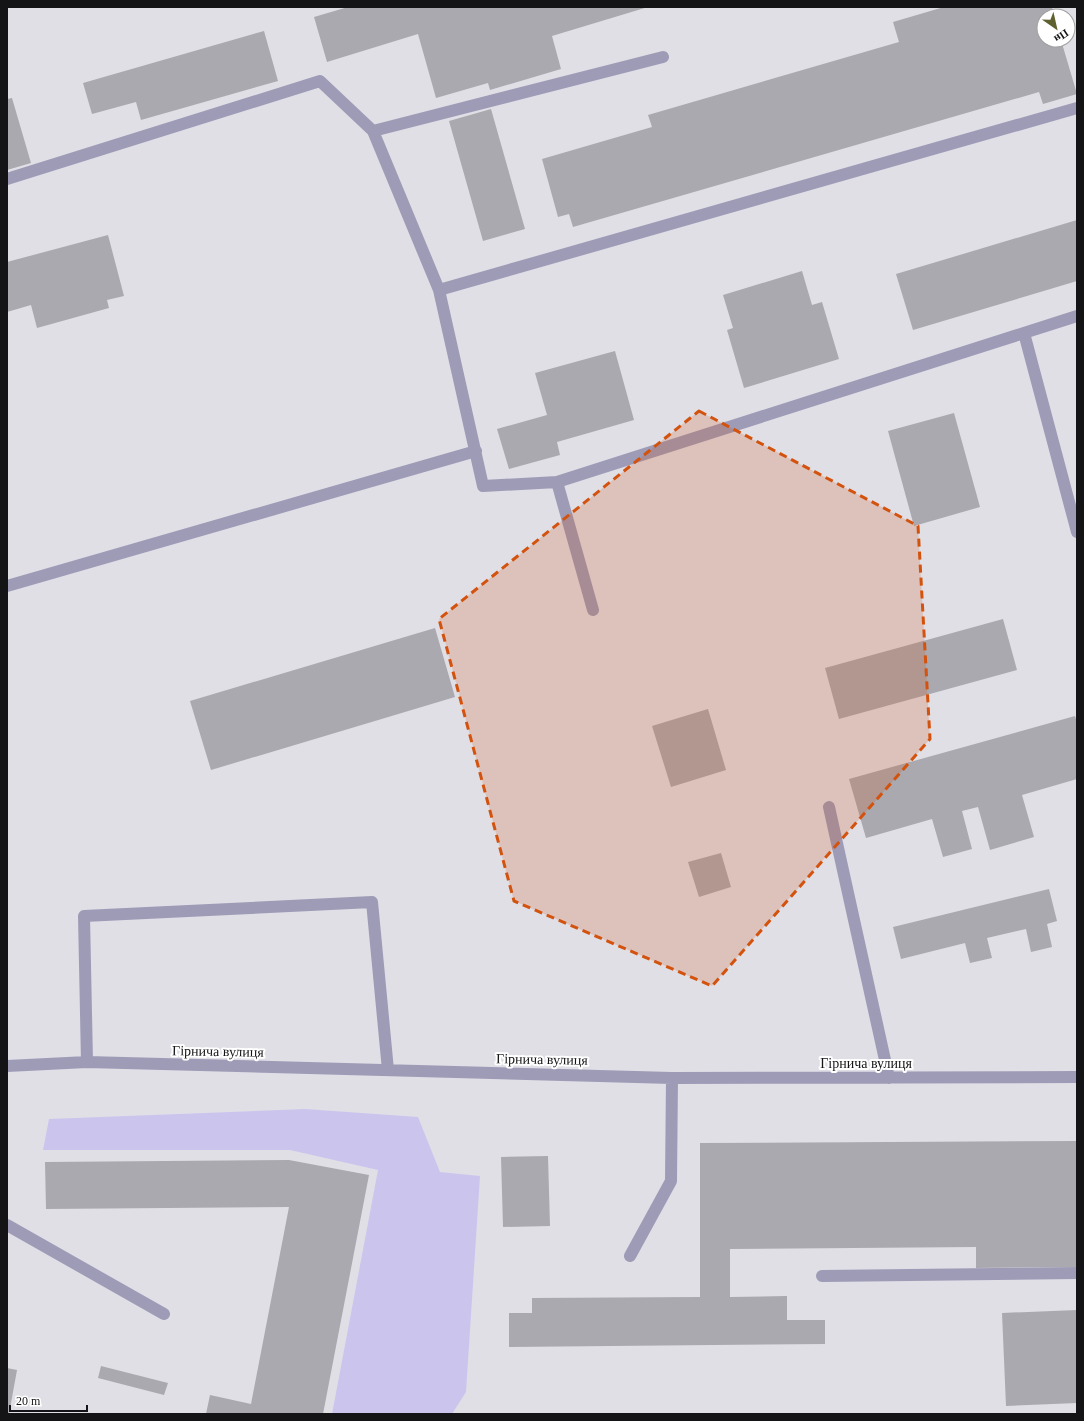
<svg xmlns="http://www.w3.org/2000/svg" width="1084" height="1421" viewBox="0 0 1084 1421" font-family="Georgia,serif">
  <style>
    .green { fill: #cbc5ee }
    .building { fill: #a9a9af }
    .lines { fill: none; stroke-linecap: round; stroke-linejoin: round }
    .minor { stroke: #9e9bb7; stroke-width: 12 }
    .marked { fill: #d3520d; fill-opacity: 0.2; stroke: #d3520d; stroke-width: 3; stroke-dasharray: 8 5; stroke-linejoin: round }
    .labels { text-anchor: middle; stroke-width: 4; stroke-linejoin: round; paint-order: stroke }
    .street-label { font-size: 14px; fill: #141416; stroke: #fff }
  </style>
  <rect width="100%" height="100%" fill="#e0dfe6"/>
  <path class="green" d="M305,1109l113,8 22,55 40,4 -14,216 -14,22h-120l46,-244 -88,-20h-247l6,-31z"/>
  <path class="building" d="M348,7h300l-96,29 9,33 -71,21 -2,-7 -52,15 -18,-64 -91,28 -13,-45z
    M944,7h108l2,9h-10v24h17l16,54 -34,10 -4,-12 -466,135 -4,-13 -11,3 -16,-58 110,-32 -4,-12 251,-73 -6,-20z
    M264,31l14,50 -137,39 -5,-18 -44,12 -9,-31z
    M12,98l19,65 -24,7v-71z
    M491,109l34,120 -42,12 -34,-120z
    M1077,220v61l-164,49 -17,-56z
    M108,235l16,61 -17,4 2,8 -72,20 -6,-23 -24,7v-50z
    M802,271l10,34 10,-3 17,57 -95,29 -17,-58 6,-2 -10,-33z
    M615,351l19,69 -77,22 3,13 -51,14 -12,-40 50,-14 -12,-42z
    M954,413l26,94 -66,19 -26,-95z
    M1003,619l14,51 -178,49 -14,-51z
    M435,628l20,69 -244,73 -21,-69z
    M708,709l18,61 -55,17 -19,-61z
    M1075,716l2,6v57l-55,16 12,42 -44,13 -12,-43 -16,4 10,38 -29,8 -11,-38 -66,19 -17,-59z
    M721,853l10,34 -32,10 -11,-35z
    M1049,889l8,32 -10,3 5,23 -21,5 -5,-23 -39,9 5,20 -22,5 -5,-20 -64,16 -8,-32z
    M1077,1141v126l-101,1v-21l-246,2v48l57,-1v24h38v24l-316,3v-34h23v-15l168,-1v-154z
    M548,1156l2,70 -47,1 -2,-70z
    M289,1160l80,15 -46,239h-117l4,-19 41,9 38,-197 -243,2 -1,-47z
    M1077,1310v93l-71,3 -4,-93z
    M101,1366l67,17 -4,12 -66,-17z
    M7,1368l10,2 -8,44h-2z"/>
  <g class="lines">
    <path class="minor" d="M373,131l66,159 638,-182
      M7,179l313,-98 53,50 290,-74
      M439,290l44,196 74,-4 36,128
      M1024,333l53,199
      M557,482l520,-166
      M7,586l469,-135
      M829,807l60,271
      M87,1062l-3,-146 288,-14 16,168
      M7,1066l80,-4 585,16 405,-1
      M7,1225l157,89
      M630,1256l41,-75 1,-103
      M822,1276l255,-3"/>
  </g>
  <path class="marked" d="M699,411l219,115 12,213 -218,247 -198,-85 -75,-282z"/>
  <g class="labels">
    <g class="street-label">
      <text transform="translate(218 1051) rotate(1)" y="5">Гірнича вулиця</text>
      <text transform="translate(542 1059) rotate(1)" y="5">Гірнича вулиця</text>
      <text x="866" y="1068">Гірнича вулиця</text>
    </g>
  </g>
  <rect width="1084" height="1421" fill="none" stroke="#141416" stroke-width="16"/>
  <g transform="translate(1056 28) rotate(146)"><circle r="19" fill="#ffffff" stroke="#a1a1a2"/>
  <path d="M0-3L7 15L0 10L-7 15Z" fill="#5f6230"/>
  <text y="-6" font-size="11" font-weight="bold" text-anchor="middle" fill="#141416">Пн</text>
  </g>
  <path d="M10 1405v6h77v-6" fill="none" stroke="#141416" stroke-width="2"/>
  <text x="16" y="1405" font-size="12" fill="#141416" stroke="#ffffff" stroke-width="3" paint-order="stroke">20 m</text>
</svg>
